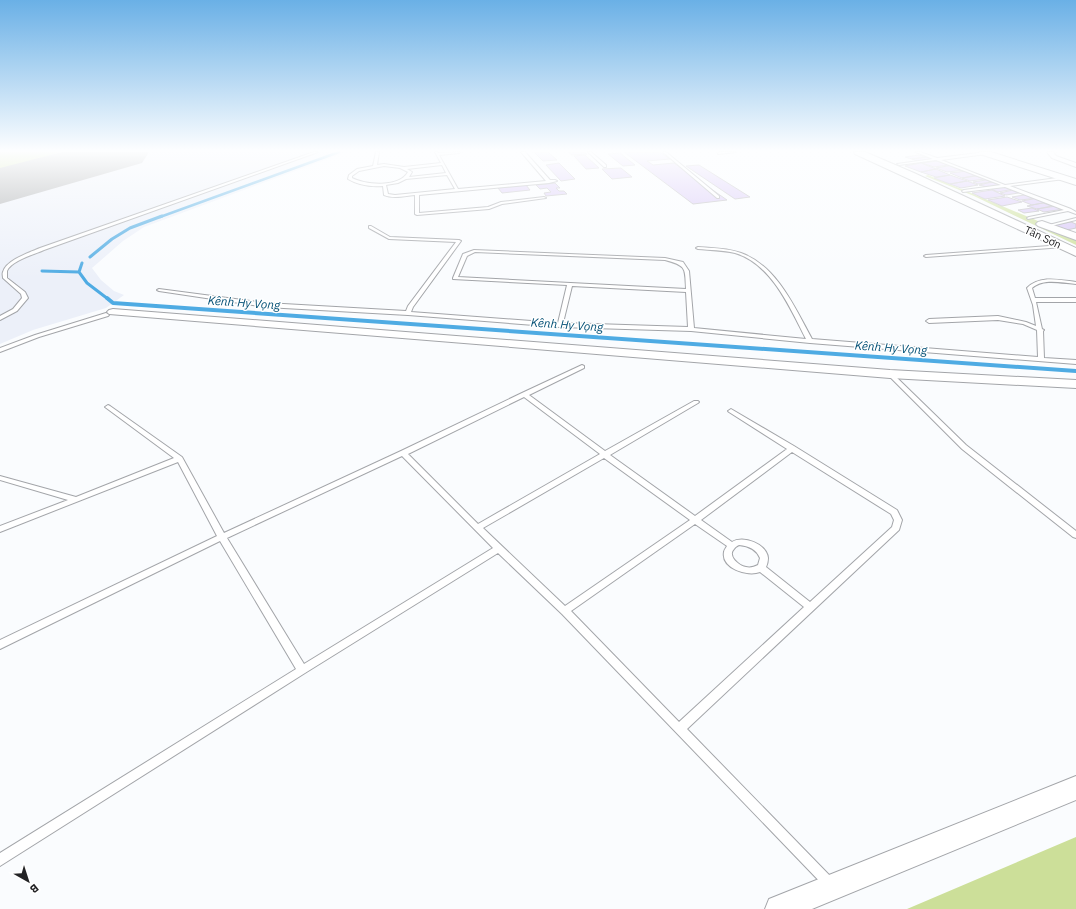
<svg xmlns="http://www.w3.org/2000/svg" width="1076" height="909" viewBox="0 0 1076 909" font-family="'IBM Plex Sans',sans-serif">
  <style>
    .built { fill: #ecf0f9 }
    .green { fill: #ccdf99 }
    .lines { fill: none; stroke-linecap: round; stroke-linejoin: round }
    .stream-far2 { stroke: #4eabe3; stroke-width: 2.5 }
    .stream-far1 { stroke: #4eabe3; stroke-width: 3 }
    .stream { stroke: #4eabe3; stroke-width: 4 }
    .taxiway { fill: #a4a6a8; fill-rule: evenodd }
    .runway { fill: #a4a6a8; fill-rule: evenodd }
    .building { fill: #d6c4f6; stroke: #b6b4b9 }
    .service-casing { stroke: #a3a5a9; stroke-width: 2 }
    .minor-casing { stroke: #a3a5a9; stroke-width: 2 }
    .tertiary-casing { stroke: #a3a5a9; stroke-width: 2 }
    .service { fill: #fff; fill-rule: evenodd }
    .minor { fill: #fff; fill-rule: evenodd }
    .tertiary { fill: #fff; fill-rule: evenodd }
    .labels { text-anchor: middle; stroke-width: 3; stroke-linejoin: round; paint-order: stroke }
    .far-street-label { font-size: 11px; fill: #232325; stroke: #fff }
    .far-water-label { font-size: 12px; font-style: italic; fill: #055176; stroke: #fff }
  </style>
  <rect width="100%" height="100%" fill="#fafcfe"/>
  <path class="built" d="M0,152h347l-203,75 -21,14 -31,27 9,12 13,11 10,4 -18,13 -73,22 -33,14z"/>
  <path class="green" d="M0,152h60l-60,19z
    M928,175l148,62v8l-102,-49 -49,-20z
    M1076,837v72h-169z"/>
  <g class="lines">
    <path class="stream-far2" d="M160,217l179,-65"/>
    <path class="stream-far1" d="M90,257l22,-18 18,-11 32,-12
      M82,263l-3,9 8,11 21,16
      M42,271l37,1"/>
    <path class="stream" d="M107,298l6,5 963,68"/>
    <path class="taxiway" d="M73,152h31l-4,4 -100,35v-15z"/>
    <path class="runway" d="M62,152h87l-7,11 -142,41v-36z"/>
  </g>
  <path class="building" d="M534,152h14l9,8 -14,1z
    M568,152h16l3,2 -15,1z
    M624,152h36l10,7 -23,2 6,4 21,-2 53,37 -34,4z
    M620,153l15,12 -12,1 -15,-12z
    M585,155l14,13 -13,1 -12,-13z
    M919,155l6,2 -13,2 -7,-2z
    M928,157l6,2 -17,2 -5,-2z
    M937,161l12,4 -15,2 -12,-4z
    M559,163l16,16 -14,2 -15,-16z
    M921,163l15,6 -15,3 -16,-6z
    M699,165l51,32 -15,2 -49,-33z
    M953,165l12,5 -18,2 -11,-4z
    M621,168l11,9 -20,2 -10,-10z
    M936,169l14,6 -14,2 -15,-5z
    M967,171l11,4 -16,3 -12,-5z
    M950,175l17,6 -17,3 -16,-6z
    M976,176l9,3 -15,2 -8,-3z
    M986,180l6,2 -14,2 -5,-2z
    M967,181l11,4 -17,3 -11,-4z
    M992,182l8,3 -13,2 -8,-2z
    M555,183l5,5h-4l3,3h5l3,3 -21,2 -2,-3 7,-1 -4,-4 -7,1 -4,-4z
    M526,185l4,5 -28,3 -4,-5z
    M1005,186l9,3 -16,3 -9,-4z
    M1017,189l8,3 -19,3 -6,-2z
    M992,190l13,6 -20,3 -13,-6z
    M1030,194l8,4 -18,2 -8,-3z
    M1007,197l15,5 -20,4 -14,-6z
    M1038,198l9,4 -15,3 -10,-4z
    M1043,203l9,3 -15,3 -10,-3z
    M1056,206l8,3 -20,3 -7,-3z
    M1032,208l7,3 -15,2 -6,-3z
    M1071,222l5,2v4l-9,2 -14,-5z"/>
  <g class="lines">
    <defs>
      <path id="service" d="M314,152h4l-274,98c-9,4 -33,11 -37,21 0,2 0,4 0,7l18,14 3,6 -11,13 -17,9v-4l13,-7 9,-11 -1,-4 -18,-16c0,-2 -1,-4 0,-6 3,-12 28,-20 37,-24z
        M376,152h3l-2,13 7,-1 20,3 37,-4 -6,-11h2l1,1 22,-1 -1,1 -20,2 19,34 88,-8 -25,-29h4l25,28h5l2,1 -8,2 -130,12v18l69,-6 13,-5 43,-5 2,1 -44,6 -13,5 -72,6 -2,-1v-19c-10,1 -22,4 -31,0l-1,-9c-12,1 -25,-1 -35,-7l1,-4 8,-6 16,-3zM442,165l4,8 -37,4 3,-5 -5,-3zM384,166l16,2 8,4c-9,16 -42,13 -56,6v-2l7,-5zM447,175l8,14 -60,6 -7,-1 -2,-9 12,-2 8,-4z
        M588,152h3l15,13v2h-2z
        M663,152h3l53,44v2h-2z
        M719,152h17l-18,2z
        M916,152h4l17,6 50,-6 -1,2 -45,6 64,25 60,-8 -1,2 -54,7 61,23 5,3v2l-8,-3 -40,8 -1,-1 2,-1 35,-7 -59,-23 -42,5 -1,-1 2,-1 37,-5 -65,-25 -37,5 -2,-1 36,-5z
        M1076,218v2l-29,7 -2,-1z
        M369,226h2l19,11 69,3 2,1 -48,66 -2,5 147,11 9,-38 -114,-6v-1l10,-24 11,-4 191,8 18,4 6,9 5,57 112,11c-16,-31 -34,-75 -71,-86 -12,-3 -25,-3 -37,-4l-2,-1 2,-1c14,1 29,1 43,6 36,13 54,55 71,86l226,18 -1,-27 -14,-6 -25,-4 -69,3 -3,-2 3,-2 69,-3 28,6 10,4 -3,-21 -6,-17c13,-13 32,-8 49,-6v2c-15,-1 -32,-6 -44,4l3,10h41v4h-40l6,27 2,1 -1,1 1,27 32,2v4l-266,-21 -119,-12 -131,-4 -152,-12 -142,-8 -107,-16 -2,-1 2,-1 107,14 140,8 2,-5 48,-64 -67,-3 -20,-11zM475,252l190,8c22,6 20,8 21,29l-228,-12 9,-21zM572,286l114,6 2,35 -125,-4z
        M1062,245h2v2l-138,10 -2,-1 2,-1z
        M106,313l3,2 -1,1 -69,21 -39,15v-4l35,-13z
        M582,365l2,1v2l-55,27 76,56 89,-50h4l1,1 -1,1 -88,52 85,61 92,-67 -58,-37 -1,-1 3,-2 63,37 103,64 5,10 -3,10 -212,199 147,151 2,4 -2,4 -4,2 -4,-2 -264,-274 -64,-61 -193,120 -305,193v-13l296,-184 -76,-128 -220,108v-9l217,-104 -39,-74 -178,70v-6l68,-26 -68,-20v-4l76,21 98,-39 -69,-51 3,-2 2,1 72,51 42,76 177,-82 121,-58zM524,397l76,57 -122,70 -70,-70zM792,452l99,62 3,6 -2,7 -82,75 -44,-35c1,-2 2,-6 2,-9 -1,-14 -25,-23 -36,-16l-31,-22zM402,456l91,92 -189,116 -77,-126zM604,458l86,62 -125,86 -82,-78zM695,524l32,22c-1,2 -3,4 -3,6 -3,16 23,25 36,20l44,35 -125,115 -108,-111zM739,545c10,1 17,4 21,13l-2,7c-4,2 -8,3 -12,2 -7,-1 -19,-11 -12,-18 1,-2 3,-3 5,-4z
        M890,372l2,1 74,72 110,86v7l-3,-1 -111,-88 -74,-74v-2z"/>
      <path id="minor" d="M1047,152h6l3,4 20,7v4l-24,-9z
        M113,309l777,61 186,10v8l-186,-10 -781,-64 -2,-2 2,-2z
        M1076,776v24l-264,109h-47l4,-10z"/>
      <path id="tertiary" d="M854,152h11l49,21 162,75v8l-221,-102z
        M979,152h12l85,27v6l-96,-31z
        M1042,221l34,12v7l-38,-14 -2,-2 2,-2z"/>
    </defs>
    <use href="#service" class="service-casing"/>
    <use href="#minor" class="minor-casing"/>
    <use href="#tertiary" class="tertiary-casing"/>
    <use href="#service" class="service"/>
    <use href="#minor" class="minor"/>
    <use href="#tertiary" class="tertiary"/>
  </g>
  <linearGradient id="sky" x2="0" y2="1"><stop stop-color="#6ab0e6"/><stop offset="0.54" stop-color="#fdfeff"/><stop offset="1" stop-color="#fdfeff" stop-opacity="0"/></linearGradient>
  <rect width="1076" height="279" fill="url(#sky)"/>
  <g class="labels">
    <g class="far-street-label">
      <text transform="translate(1043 237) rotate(25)" y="4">Tân Sơn</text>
    </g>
    <g class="far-water-label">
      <text transform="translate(244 303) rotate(4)" y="4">Kênh Hy Vọng</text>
      <text transform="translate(567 325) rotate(4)" y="4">Kênh Hy Vọng</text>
      <text transform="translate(891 348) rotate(4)" y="4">Kênh Hy Vọng</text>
    </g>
  </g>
  <g transform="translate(28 881) rotate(141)" stroke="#ffffff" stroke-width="3" paint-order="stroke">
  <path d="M0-3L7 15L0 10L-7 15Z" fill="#232325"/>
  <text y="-6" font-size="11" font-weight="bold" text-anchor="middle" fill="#232325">B</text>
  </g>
</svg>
